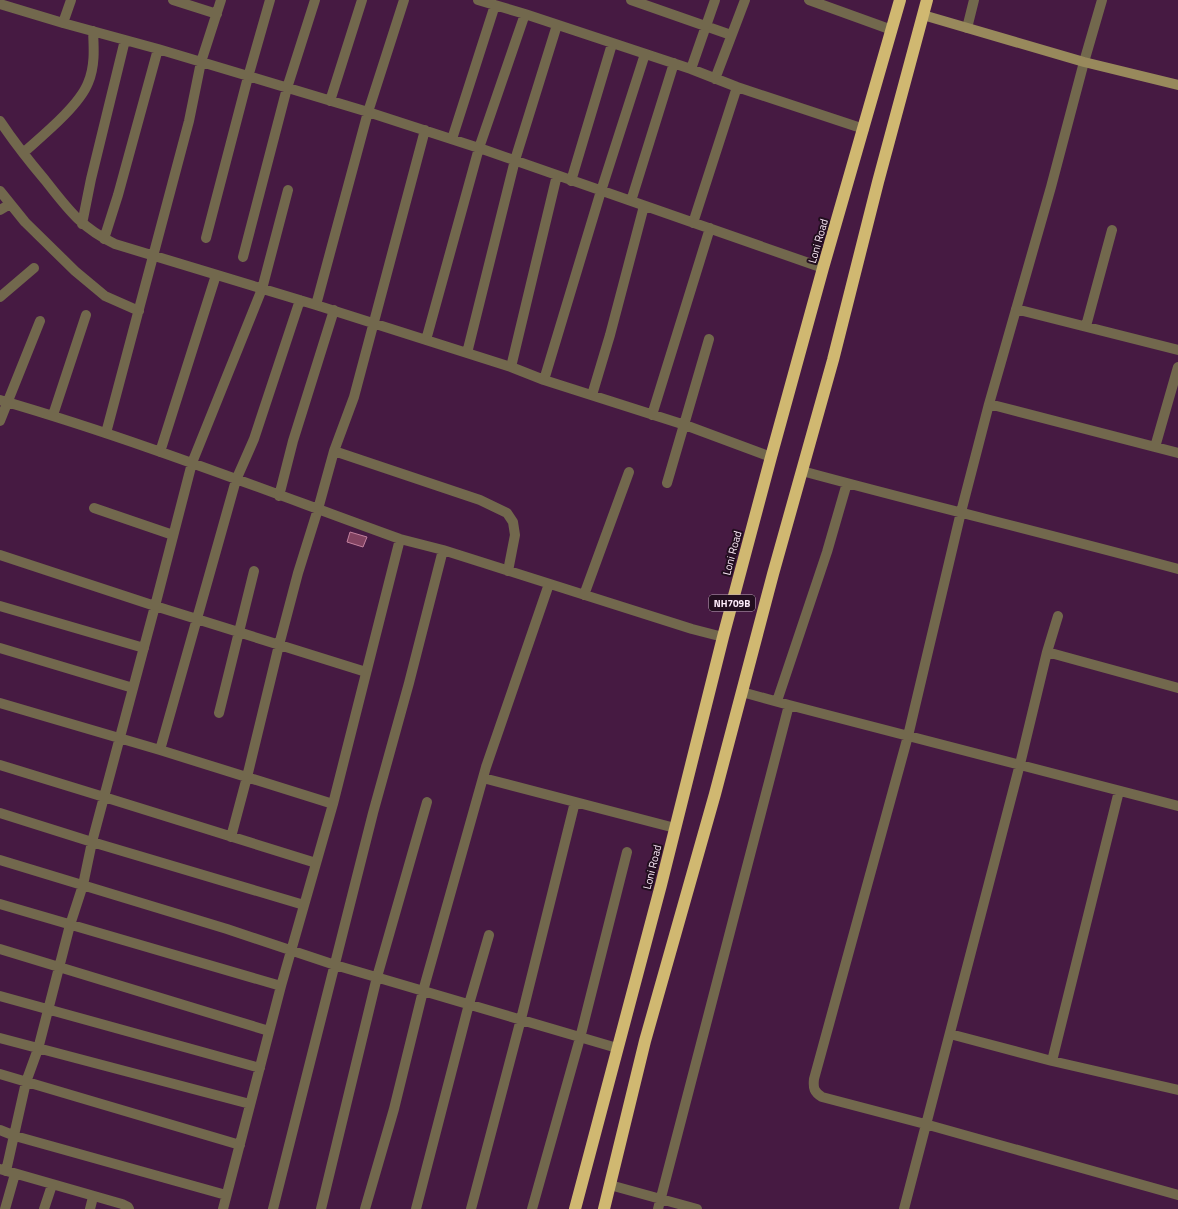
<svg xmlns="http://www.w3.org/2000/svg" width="1178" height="1209" viewBox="0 0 1178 1209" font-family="'Titillium Web',sans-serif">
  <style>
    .building { fill: #824261; stroke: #c3819f }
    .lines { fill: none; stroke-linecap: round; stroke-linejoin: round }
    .street { stroke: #72684d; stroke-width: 10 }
    .secondary { stroke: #98895c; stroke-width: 10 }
    .highway { stroke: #d0b871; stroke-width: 12 }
    .labels { text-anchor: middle; stroke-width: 4; stroke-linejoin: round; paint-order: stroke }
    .shield { fill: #220e1f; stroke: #bca9b9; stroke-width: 1 }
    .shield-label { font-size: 10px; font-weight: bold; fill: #feecfb }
    .street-label { font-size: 11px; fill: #feecfb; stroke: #220e1f }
  </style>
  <rect width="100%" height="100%" fill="#461a42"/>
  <path class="building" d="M350,532l17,5 -4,10 -16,-5z"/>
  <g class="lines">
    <path class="street" d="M173,0l44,14
      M478,0l47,14 166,55 46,18 127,42
      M631,0l100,35
      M809,0l83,30
      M1102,0l-18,62 -33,125 -62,217 -28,108 -53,224 -94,343c-1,9 0,13 8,18l103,27 253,71
      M0,4l63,19 95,26 210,63 117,38 338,118
      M63,23l8,-23
      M967,28l7,-28
      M691,69l24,-69
      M715,79l30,-79
      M330,101l32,-101
      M0,121c14,21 29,40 45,59 22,28 36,48 70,64l201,61 195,62 33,13 141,45 86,32
      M452,139l43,-134
      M23,153c19,-17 56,-47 65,-70 7,-16 6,-34 5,-52
      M571,181l41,-137
      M0,191l25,31 50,49 30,25 34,15
      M631,201l43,-138
      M0,210l10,-6
      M693,223l44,-136
      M82,224l9,-45 34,-139
      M206,238l42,-161 22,-77
      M104,239l14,-44 40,-146
      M243,257l44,-169 28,-88
      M0,297l34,-29
      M316,305l52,-193 36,-112
      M1016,309l162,41
      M1086,326l26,-96
      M426,340l53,-192 46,-134
      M467,353l48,-193 42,-135
      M511,367l46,-192
      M544,380l57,-189 44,-137
      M592,395l18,-60 34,-129
      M0,400c135,39 267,91 400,139l43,11 249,79 31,8
      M989,404l189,49
      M53,415l33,-100
      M652,415l58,-187
      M0,421l40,-100
      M106,433l83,-312 12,-59 20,-62
      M1155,447l23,-80
      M334,451l146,49 27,13 6,9 2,13 -7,36
      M160,452l56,-177
      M802,471c125,34 251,64 376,98
      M667,483l42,-144
      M279,496l14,-55 41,-131
      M94,508l79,27
      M0,555l155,51 211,66
      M584,595l45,-123
      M0,606l144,42
      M0,648l133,40
      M1047,652l131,36
      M742,692l47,13 389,101
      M777,701l50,-149 20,-69
      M0,703l160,47 173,54
      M219,713l35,-142
      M160,750l76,-270 18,-41 46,-139
      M0,765l104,32 212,66
      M483,778l192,50
      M0,813l92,29 212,63
      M231,837l16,-60 32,-132 19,-72 20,-64 16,-58 20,-54 71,-267
      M0,860l227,69 108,36 282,83
      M0,904l281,82
      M0,949l269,82
      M0,996l260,72
      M950,1034l102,27 126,29
      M0,1038l250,66
      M1052,1061l67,-270
      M0,1074l240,71
      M0,1130l15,6 211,59
      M0,1169l122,35 6,3 1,2
      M6,1171l20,-89 12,-33 32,-124 13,-40 9,-43 63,-236 37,-143 70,-174 26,-99
      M610,1185l87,24
      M5,1209l10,-35
      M44,1209l8,-24
      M90,1209l3,-12
      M223,1209l58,-223 52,-182 67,-265
      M273,1209l100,-396 36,-130 34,-133
      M321,1209l56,-232 50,-175
      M365,1209l29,-100 29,-118 63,-224 63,-183
      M416,1209l53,-205 20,-69
      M471,1209l50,-190 54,-217
      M532,1209l48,-171 47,-186
      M658,1209l131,-504
      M904,1209l116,-445 27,-112 11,-36"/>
    <path class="secondary" d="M923,15l161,47 94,23"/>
    <path class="highway" d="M575,1209l86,-324 62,-248 48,-180 52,-189 77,-268
      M604,1209l41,-168 70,-247 58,-220 60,-214 45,-178 49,-182"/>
  </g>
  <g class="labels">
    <rect class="shield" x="709" y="595" width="46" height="16" rx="3"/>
    <g class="shield-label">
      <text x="732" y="607">NH709B</text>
    </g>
    <g class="street-label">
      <text transform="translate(818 241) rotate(-74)" y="4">Loni Road</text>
      <text transform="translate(732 553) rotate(-75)" y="4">Loni Road</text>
      <text transform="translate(652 867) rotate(-76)" y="4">Loni Road</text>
    </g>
  </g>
</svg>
